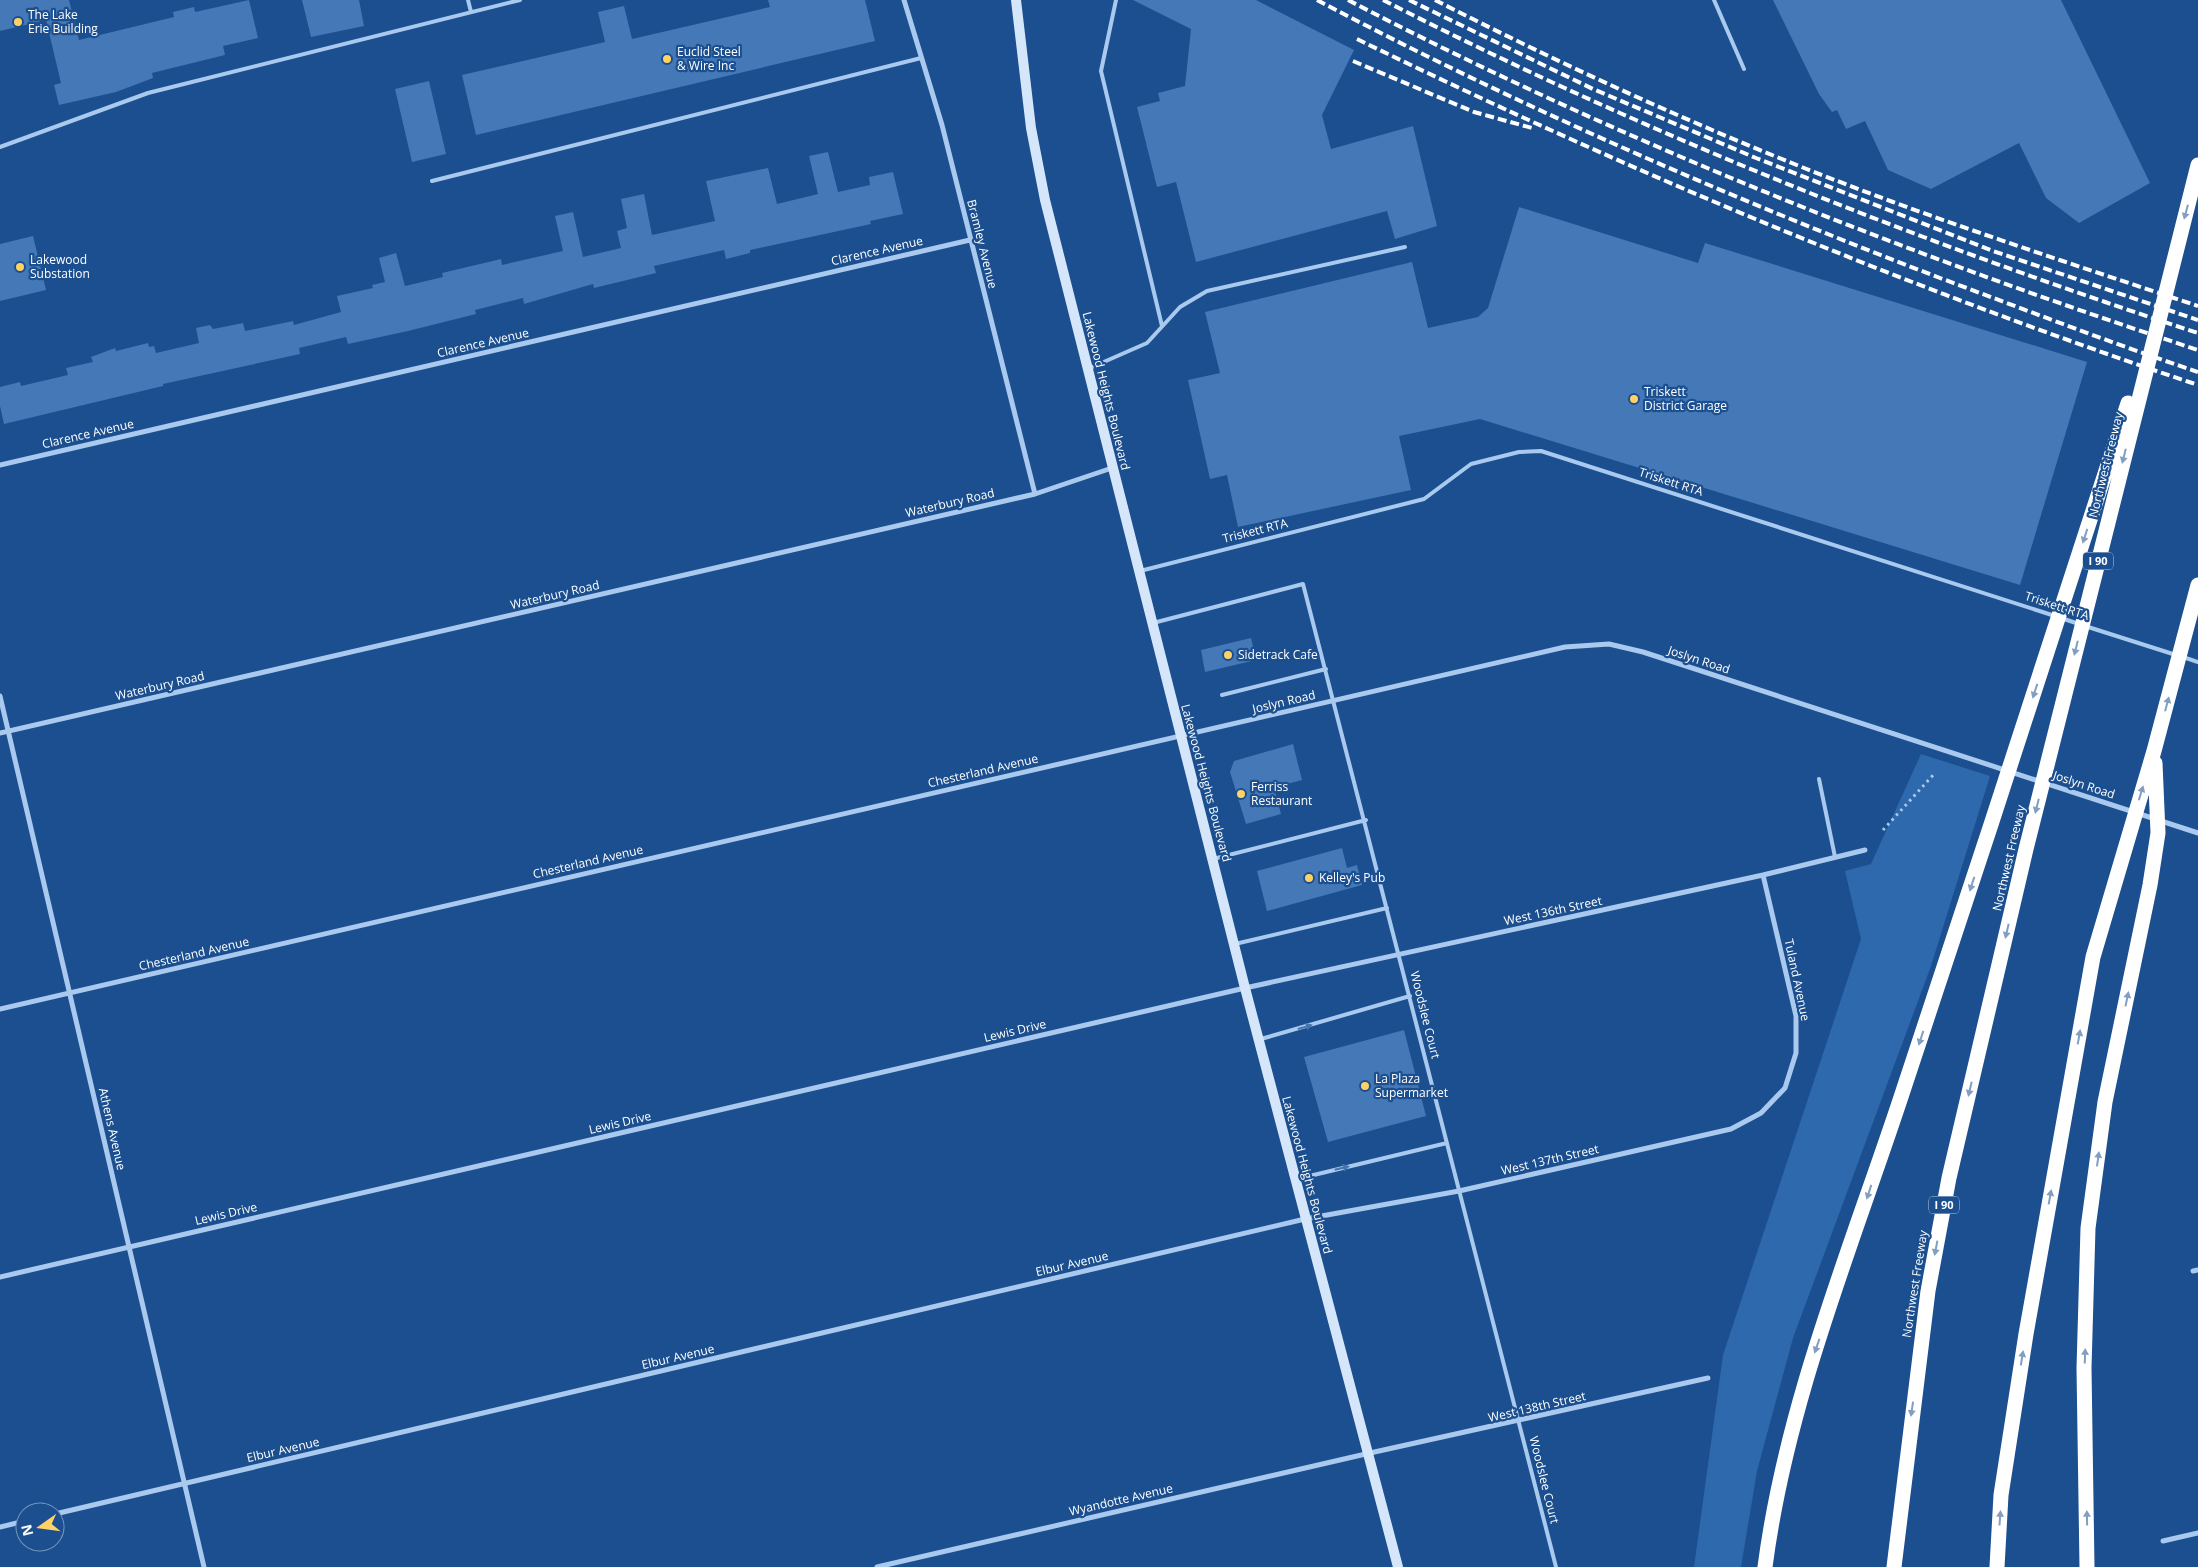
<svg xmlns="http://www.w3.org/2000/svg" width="2198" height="1567" viewBox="0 0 2198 1567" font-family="'Open Sans',sans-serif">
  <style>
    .green { fill: #2e69ad }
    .building { fill: #4478b7 }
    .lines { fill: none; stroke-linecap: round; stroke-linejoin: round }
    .path { stroke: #a9c9ee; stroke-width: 3; stroke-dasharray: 2.5 4; stroke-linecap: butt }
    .lane { stroke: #a9c9ee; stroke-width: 4 }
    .street { stroke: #a9c9ee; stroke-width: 5 }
    .secondary { stroke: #d6e6fa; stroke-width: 10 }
    .highway { stroke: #fff; stroke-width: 15 }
    .rail { stroke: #fff; stroke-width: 4; stroke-dasharray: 9 4; stroke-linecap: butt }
    .oneway { fill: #829ec1 }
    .oneway2 { fill: #4674ac }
    .poi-dot { fill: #ffd166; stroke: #1b4f8f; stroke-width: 2 }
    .labels { text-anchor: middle; stroke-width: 4.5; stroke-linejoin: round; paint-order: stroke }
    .shield { fill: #1b4f8f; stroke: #bbcadd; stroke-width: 1 }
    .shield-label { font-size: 11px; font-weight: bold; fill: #fff }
    .poi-label { font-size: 12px; fill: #fff; stroke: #1b4f8f; text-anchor: start }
    .street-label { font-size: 12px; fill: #fff; stroke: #1b4f8f }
  </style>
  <rect width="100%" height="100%" fill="#1b4f8f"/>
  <path class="green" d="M1921,754l69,22 -59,190 -138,372 -36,133 -16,96h-47l29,-212 138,-416 -16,-68 26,-7z"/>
  <path class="building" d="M0,0h69l10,40 95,-23 -1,-5 21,-5 1,5 54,-12 9,38 -35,8 2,9 -73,18 1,5 -37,14 -57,13 -5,-20 7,-2 -15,-63 -46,11z
    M302,0h57l5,26 -53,11z
    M768,0h97l10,41 -399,94 -14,-60 143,-33 -7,-30 26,-6 8,33 138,-32z
    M1133,0h123l98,50 -32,65 9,34 82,-23 24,100 -42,13 -8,-28 -191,51 -20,-80 -19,5 -20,-80 23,-6 -2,-8 27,-7 6,-57z
    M1773,0h288l89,183 -71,40 -33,-25 -27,-55 -88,46 -43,-19 -23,-49 -19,8 -9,-19 -5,2 -13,-18z
    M429,81l17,73 -34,8 -17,-73z
    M828,152l10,40 32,-7 -1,-8 24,-5 10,42 -33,7 1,3 -121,26v3l-24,6 -2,-9 -70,16 2,7 -62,15 -1,-4 -69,20 -1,-6 -48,12 1,4 -68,17 -60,13 -2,-7 -47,11 1,6 -137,30v2l-159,38 -4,-18v-19l20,-5 1,4 47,-11 -2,-7 27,-6 -2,-5 24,-9 1,3 32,-8 1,4 5,-1 2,7 43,-10 -3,-15 14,-3 3,4 30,-6 2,8 48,-10 1,4 47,-13 -4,-16 36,-8 -1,-3 13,-3 -6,-24 17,-5 9,33 38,-9 -1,-4 59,-14 1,6 61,-14 -8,-35 18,-4 10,45 38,-9 -4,-17 10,-3 -6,-29 23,-5 8,41 63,-14 -9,-40 62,-13 9,36 41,-10 -9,-38z
    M1519,207l179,56 7,-20 382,119 -67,223 -540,-166 -81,17 12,54 -173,37 -11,-52 -17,4 -22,-99 32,-7 -15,-61 207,-50 16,66 50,-11 10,-9z
    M33,236l13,54 -46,11v-57z
    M1251,638l5,22 -51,12 -4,-22z
    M1293,744l9,36 -22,6 1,5 -6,1 6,22 -35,10 -16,-52 4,-11z
    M1342,848l5,20 10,-3 5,20 -95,26 -10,-40z
    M1404,1030l22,86 -98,26 -24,-85z"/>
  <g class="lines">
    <path class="path" d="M1883,830l52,-57"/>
    <path class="lane" d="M468,0l3,12
      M1116,0l-15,71 61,255
      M1714,0l30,69
      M0,147l148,-54 372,-93
      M432,181l489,-123
      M1090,368l57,-25 33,-36 27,-16 198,-44
      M1140,571l284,-72 47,-35 48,-12 22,-1 514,165
      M2061,618l18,6
      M1153,623l150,-39 253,983
      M2085,626l91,29
      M2183,657l15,5
      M1222,695l104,-26
      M1819,779l16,78
      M1213,859l153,-39
      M1235,944l152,-36
      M1261,1039l149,-43
      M1297,1179l150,-36"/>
    <path class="street" d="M904,0l38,125 93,369
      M0,465l970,-225
      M0,696l204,871
      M0,733l1035,-239 77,-26
      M0,1009l1565,-362 44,-3 34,8 555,181
      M2193,1271l5,-1
      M0,1277l1245,-289 518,-113 102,-25
      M55,1514l1250,-295 154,-28 272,-62 30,-16 24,-25 11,-35v-37l-33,-141
      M0,1527l25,-6
      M2163,1541l35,-8
      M877,1567l493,-114 338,-75"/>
    <path class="secondary" d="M1016,0l15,128 14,72 200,788 153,579"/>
    <path class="highway" d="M1765,1567c21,-162 85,-316 136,-470 77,-231 152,-462 227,-694
      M1894,1567l34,-276 21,-113 77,-329 172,-684
      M1997,1567l4,-72 25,-161 67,-377 61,-206 44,-166
      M2087,1567l-3,-199 4,-140 17,-126 45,-217 8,-52 -3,-70"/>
    <path class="rail" d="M1317,0c201,106 411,197 623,278 86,32 171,65 258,94
      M1348,0c273,142 558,254 850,350
      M1383,0c262,134 536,242 815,333
      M1409,0l184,89 163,69 237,93 205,69
      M1435,0c147,75 303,145 458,202 101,37 203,70 305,104
      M1357,39c273,133 553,250 841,346
      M1353,61l121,51 58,16"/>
  </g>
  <defs><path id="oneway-solid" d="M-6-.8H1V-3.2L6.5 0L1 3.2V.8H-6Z" transform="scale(1.25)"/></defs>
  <g class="oneway">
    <use href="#oneway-solid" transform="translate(2186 212) rotate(105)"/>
    <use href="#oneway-solid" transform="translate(2124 456) rotate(104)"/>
    <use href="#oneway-solid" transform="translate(2085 536) rotate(108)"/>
    <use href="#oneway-solid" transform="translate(2076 648) rotate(104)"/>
    <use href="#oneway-solid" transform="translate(2035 691) rotate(108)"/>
    <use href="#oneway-solid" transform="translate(2167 704) rotate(-75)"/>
    <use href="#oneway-solid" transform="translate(2141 793) rotate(-73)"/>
    <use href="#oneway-solid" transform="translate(2037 806) rotate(104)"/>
    <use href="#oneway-solid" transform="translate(1972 884) rotate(108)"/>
    <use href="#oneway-solid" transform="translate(2007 931) rotate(103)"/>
    <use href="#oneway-solid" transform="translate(2127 999) rotate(-78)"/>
    <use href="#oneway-solid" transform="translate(2079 1037) rotate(-80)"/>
    <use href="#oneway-solid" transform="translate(1921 1038) rotate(108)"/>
    <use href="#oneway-solid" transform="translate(1970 1089) rotate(103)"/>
    <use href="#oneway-solid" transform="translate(2098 1159) rotate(-82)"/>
    <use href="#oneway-solid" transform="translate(1869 1192) rotate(108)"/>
    <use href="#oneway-solid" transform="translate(2050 1197) rotate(-80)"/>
    <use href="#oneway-solid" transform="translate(1936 1248) rotate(101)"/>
    <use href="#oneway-solid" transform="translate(1817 1346) rotate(109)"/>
    <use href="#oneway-solid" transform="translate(2085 1356) rotate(-88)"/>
    <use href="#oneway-solid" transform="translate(2022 1358) rotate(-81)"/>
    <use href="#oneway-solid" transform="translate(1912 1409) rotate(98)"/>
    <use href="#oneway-solid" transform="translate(2000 1518) rotate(-86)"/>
    <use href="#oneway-solid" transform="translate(2087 1518) rotate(-91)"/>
  </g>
  <g class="oneway2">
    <use href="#oneway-solid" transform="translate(1305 1027) rotate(-16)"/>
    <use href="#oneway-solid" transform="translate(1342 1168) rotate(-13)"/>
  </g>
  <g class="poi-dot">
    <circle cx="18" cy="22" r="5"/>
    <circle cx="667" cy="59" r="5"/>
    <circle cx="20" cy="267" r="5"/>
    <circle cx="1634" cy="399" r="5"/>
    <circle cx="1228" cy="655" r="5"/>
    <circle cx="1241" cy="794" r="5"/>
    <circle cx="1309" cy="878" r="5"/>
    <circle cx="1365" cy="1086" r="5"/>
  </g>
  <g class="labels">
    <g class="shield">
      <rect x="2083" y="552.5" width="30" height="17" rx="4"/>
      <rect x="1929" y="1196.5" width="30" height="17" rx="4"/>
    </g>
    <g class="shield-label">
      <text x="2098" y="565">I 90</text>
      <text x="1944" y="1209">I 90</text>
    </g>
    <g class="poi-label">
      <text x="28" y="19">The Lake<tspan x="28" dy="14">Erie Building</tspan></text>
      <text x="677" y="56">Euclid Steel<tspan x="677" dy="14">&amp; Wire Inc</tspan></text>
      <text x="30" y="264">Lakewood<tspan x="30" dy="14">Substation</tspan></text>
      <text x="1644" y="396">Triskett<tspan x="1644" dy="14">District Garage</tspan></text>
      <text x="1238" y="659">Sidetrack Cafe</text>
      <text x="1251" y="791">Ferriss<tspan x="1251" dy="14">Restaurant</tspan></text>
      <text x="1319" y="882">Kelley's Pub</text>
      <text x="1375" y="1083">La Plaza<tspan x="1375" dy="14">Supermarket</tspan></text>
    </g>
    <g class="street-label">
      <text transform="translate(982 244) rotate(76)" y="4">Bramley Avenue</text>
      <text transform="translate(877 251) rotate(-13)" y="4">Clarence Avenue</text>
      <text transform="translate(483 343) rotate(-13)" y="4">Clarence Avenue</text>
      <text transform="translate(1106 391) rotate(76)" y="4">Lakewood Heights Boulevard</text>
      <text transform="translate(88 434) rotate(-13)" y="4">Clarence Avenue</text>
      <text transform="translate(2106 465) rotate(-76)" y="4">Northwest Freeway</text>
      <text transform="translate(1671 482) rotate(18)" y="4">Triskett RTA</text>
      <text transform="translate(950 503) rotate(-13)" y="4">Waterbury Road</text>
      <text transform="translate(1255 531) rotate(-14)" y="4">Triskett RTA</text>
      <text transform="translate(555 595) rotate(-13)" y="4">Waterbury Road</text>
      <text transform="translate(2057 606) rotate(18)" y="4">Triskett RTA</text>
      <text transform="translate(1699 660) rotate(18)" y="4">Joslyn Road</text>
      <text transform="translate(160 686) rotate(-13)" y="4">Waterbury Road</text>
      <text transform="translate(1284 702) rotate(-13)" y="4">Joslyn Road</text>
      <text transform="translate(983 771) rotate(-13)" y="4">Chesterland Avenue</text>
      <text transform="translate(1206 783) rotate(75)" y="4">Lakewood Heights Boulevard</text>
      <text transform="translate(2084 785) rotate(18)" y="4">Joslyn Road</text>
      <text transform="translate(2009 858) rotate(-77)" y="4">Northwest Freeway</text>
      <text transform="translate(588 862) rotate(-13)" y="4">Chesterland Avenue</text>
      <text transform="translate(1553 911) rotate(-12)" y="4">West 136th Street</text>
      <text transform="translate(194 954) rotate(-13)" y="4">Chesterland Avenue</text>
      <text transform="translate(1797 980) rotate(78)" y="4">Tuland Avenue</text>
      <text transform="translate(1425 1015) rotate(76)" y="4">Woodslee Court</text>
      <text transform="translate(1015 1031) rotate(-13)" y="4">Lewis Drive</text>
      <text transform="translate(620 1123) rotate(-13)" y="4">Lewis Drive</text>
      <text transform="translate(112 1129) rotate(77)" y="4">Athens Avenue</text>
      <text transform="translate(1550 1160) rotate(-13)" y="4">West 137th Street</text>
      <text transform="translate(1307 1175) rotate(75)" y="4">Lakewood Heights Boulevard</text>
      <text transform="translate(226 1214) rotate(-13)" y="4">Lewis Drive</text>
      <text transform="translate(1072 1264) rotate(-13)" y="4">Elbur Avenue</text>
      <text transform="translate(1915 1284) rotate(-81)" y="4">Northwest Freeway</text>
      <text transform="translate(678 1357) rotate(-13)" y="4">Elbur Avenue</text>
      <text transform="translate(1537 1407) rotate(-13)" y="4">West 138th Street</text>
      <text transform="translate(283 1450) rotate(-13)" y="4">Elbur Avenue</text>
      <text transform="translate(1544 1480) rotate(76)" y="4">Woodslee Court</text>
      <text transform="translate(1121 1500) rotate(-13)" y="4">Wyandotte Avenue</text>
    </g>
  </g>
  <g transform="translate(40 1527) rotate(256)"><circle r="24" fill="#1b4f8f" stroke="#7695bc"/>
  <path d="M0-4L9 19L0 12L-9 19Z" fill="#ffd166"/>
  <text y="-8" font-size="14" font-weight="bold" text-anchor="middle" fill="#ffffff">N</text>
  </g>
</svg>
